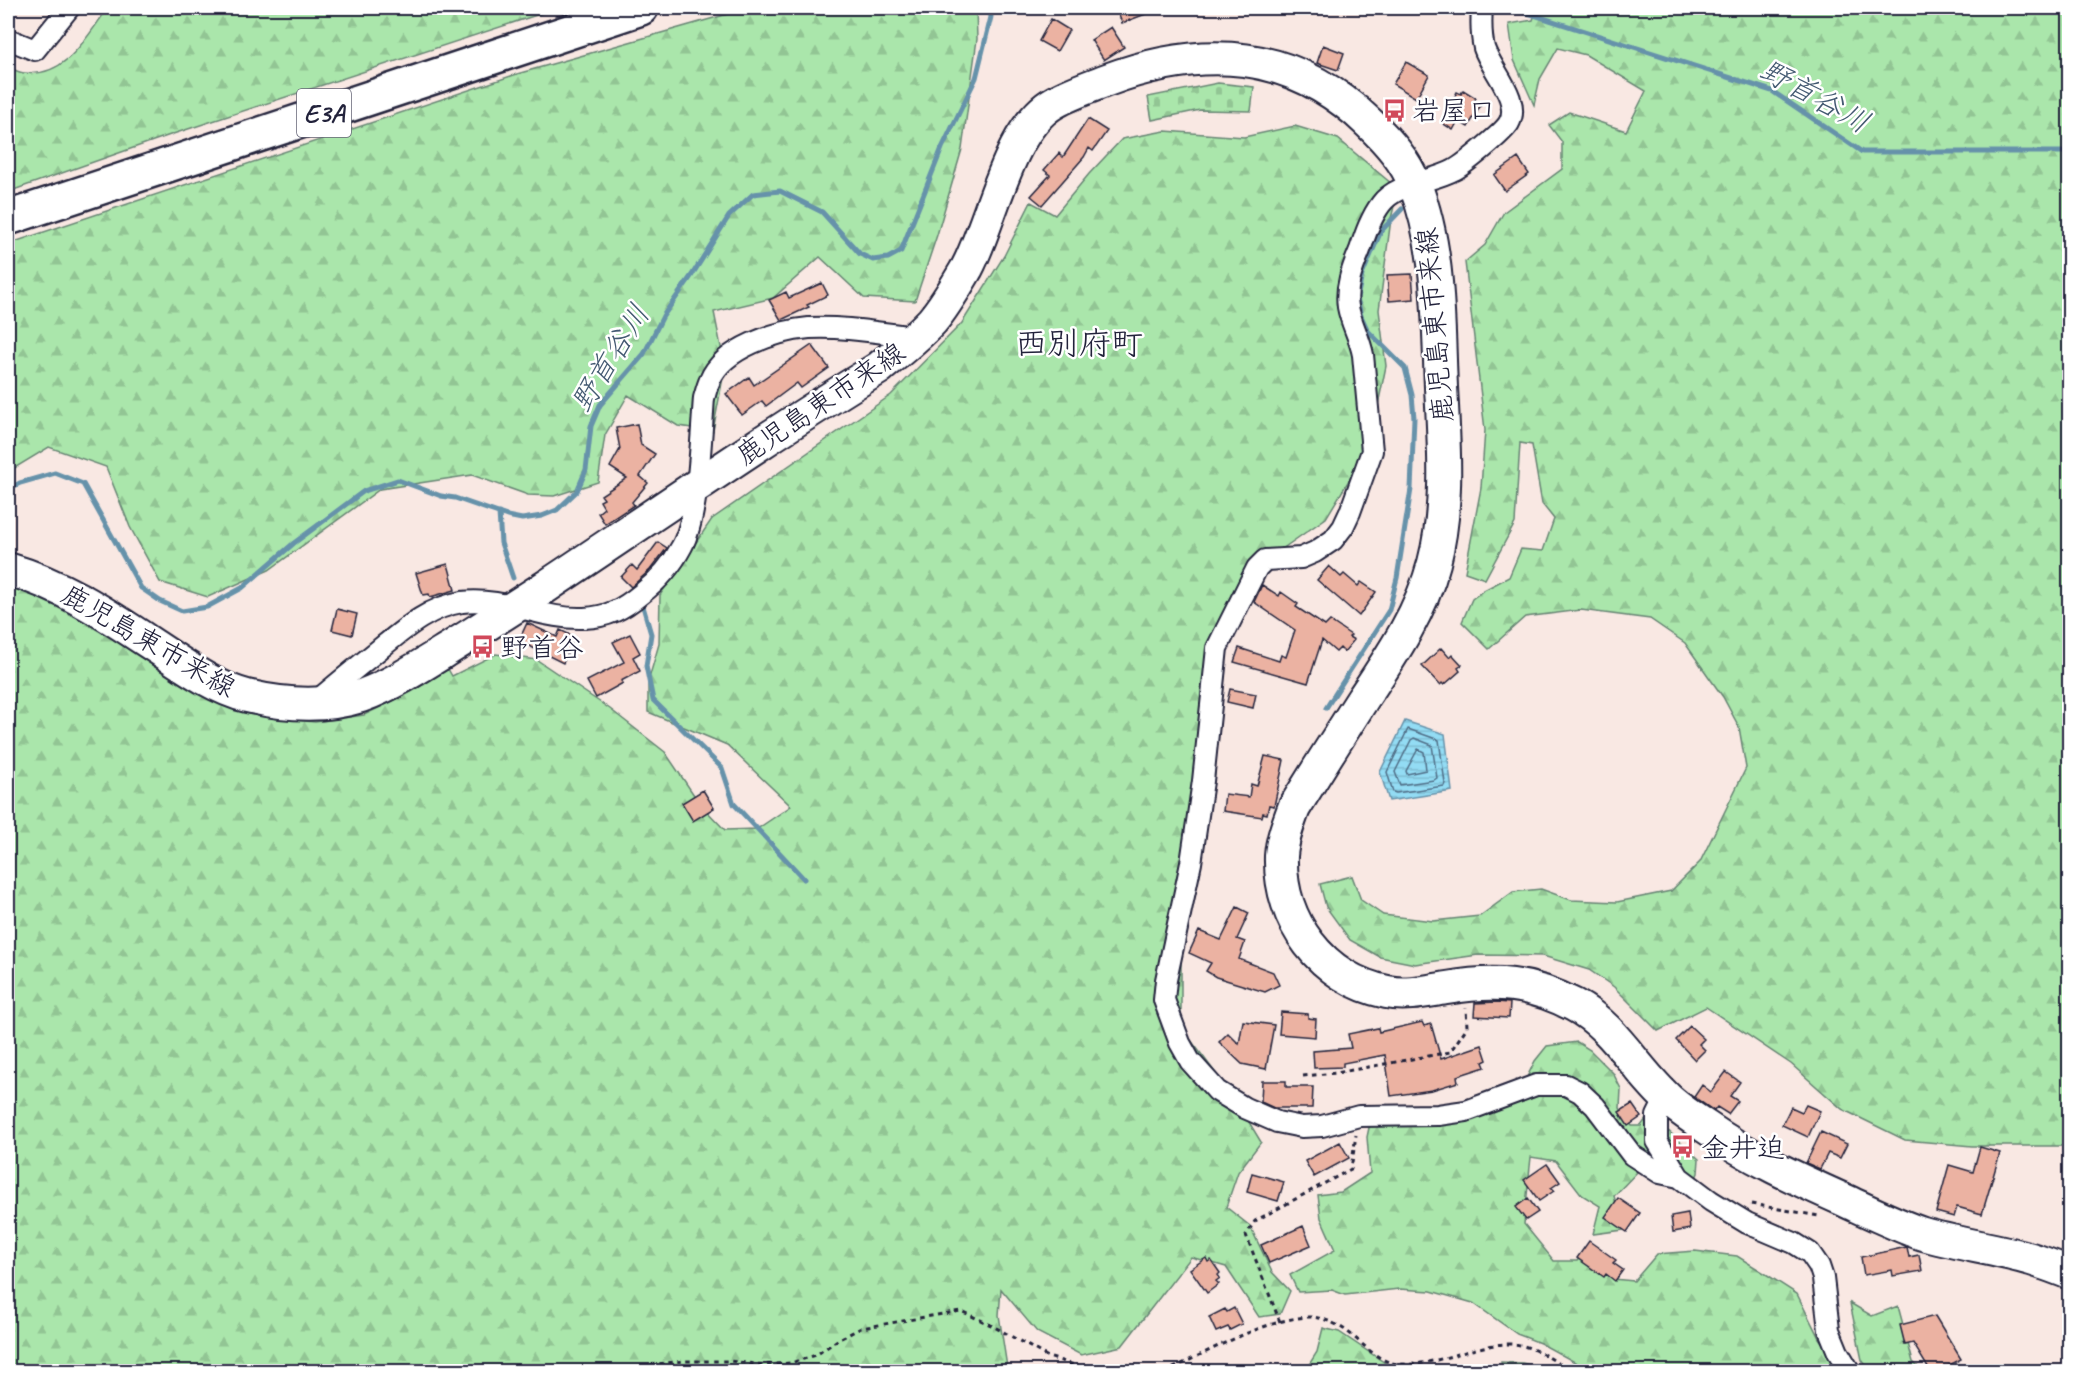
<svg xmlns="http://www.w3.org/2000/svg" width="2077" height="1379" viewBox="0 0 2077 1379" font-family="Caveat,'Klee One',sans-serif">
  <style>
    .forest { fill: url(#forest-firs); stroke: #668473; stroke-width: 1.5 }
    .cemetery { fill: url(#cemetery-stones); stroke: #668473; stroke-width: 1.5 }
    .water { fill: url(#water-rules); stroke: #6692aa; stroke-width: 1.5 }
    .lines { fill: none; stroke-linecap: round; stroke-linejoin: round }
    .shore { stroke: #4f6c85; stroke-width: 1.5 }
    .stream { stroke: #6692aa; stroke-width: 5 }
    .building { fill: #ebb2a2; stroke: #22223b; stroke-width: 1.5 }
    .minor-casing { stroke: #22223b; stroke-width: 24 }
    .primary-casing { stroke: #22223b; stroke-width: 36 }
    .motorway-casing { stroke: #22223b; stroke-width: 38 }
    .path { stroke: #22223b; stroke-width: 3; stroke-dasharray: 4.5 4.5; stroke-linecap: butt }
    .minor { stroke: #fff; stroke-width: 20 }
    .primary { stroke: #fff; stroke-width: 32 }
    .motorway { stroke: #fff; stroke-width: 33 }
    .labels { text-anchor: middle; stroke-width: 5; stroke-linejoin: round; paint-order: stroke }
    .shield { fill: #fff; stroke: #646476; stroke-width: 1.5 }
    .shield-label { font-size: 27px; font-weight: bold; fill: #22223b }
    .poi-label { font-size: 28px; fill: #22223b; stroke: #fff; text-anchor: start }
    .street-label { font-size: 28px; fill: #22223b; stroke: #fff }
    .water-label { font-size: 30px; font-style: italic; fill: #445a72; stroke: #fff }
    .quarter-label { font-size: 32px; fill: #22223b; stroke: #fff }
  </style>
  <defs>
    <pattern id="forest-firs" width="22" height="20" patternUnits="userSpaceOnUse" patternTransform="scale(1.5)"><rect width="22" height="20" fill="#aae6ab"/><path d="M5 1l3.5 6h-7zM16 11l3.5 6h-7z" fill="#92c594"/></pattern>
    <pattern id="cemetery-stones" width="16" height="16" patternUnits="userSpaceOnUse" patternTransform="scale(1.5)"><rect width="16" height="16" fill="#aae6ab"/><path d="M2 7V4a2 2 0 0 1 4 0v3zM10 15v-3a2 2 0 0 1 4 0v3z" fill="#92c594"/></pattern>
    <pattern id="water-rules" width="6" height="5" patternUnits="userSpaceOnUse" patternTransform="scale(1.5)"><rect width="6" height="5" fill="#93dcf4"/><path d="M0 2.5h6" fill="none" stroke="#7ebcd2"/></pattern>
  </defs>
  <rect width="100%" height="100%" fill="#f9e8e3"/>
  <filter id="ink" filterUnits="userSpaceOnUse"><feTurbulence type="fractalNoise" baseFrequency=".0167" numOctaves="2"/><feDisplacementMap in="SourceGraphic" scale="12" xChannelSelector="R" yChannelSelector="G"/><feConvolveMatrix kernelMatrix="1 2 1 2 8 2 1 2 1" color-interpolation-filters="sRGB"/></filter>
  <g filter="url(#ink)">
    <path class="forest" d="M108,8h450l-385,126 -165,58v-125c5,2 11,6 17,6 41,5 62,-37 83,-65z
      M749,8h227l1,31 -15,110 -25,86 -22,66 -51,-3 -44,-41 -47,41 -59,14 11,55 -12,64 -35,-5 -50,-31 -23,40 -7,47 -44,14 -26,-1 -56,-20 -92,14 -111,81 -61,27 -48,-15 -30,-55 -24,-60 -57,-20 -41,25v-228l509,-170z
      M1537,8h532v1138h-97l-67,-6 -63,-31 -51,-45 -85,-57 -48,24 -44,-44 -25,-17 -46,-14 -65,-1 -63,9 -35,-7 -30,-17 -24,-33 -6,-23 32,-8 9,24 22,15 50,6 47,-5 33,-24 28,-3 30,11 46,2 54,-11 29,-29 46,-94 -7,-41 -16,-30 -38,-54 -35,-24 -69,-9 -56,7 -36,32 -27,-27 10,-23 12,-9 25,-13 12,-28 22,2 11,-32 -12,-15 -10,-59 -12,-2 -5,80 -30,56 -20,-7 16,-84 4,-58 -20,-168 20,-17 19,-33 58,-43v-27l-13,-17 20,-13 57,19 20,-40 -60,-36 -28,-7 -18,31 -6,26 -20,-45 -5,-36 24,-4z
      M1295,126l43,13 60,50 -7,30 -12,91 7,56 -8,39 -15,52 -37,61 -44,31 -53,66 -11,61 -3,98 -34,182v71l54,72 26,43 -23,30 -12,35 24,19 22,46 18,19 -10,23 -21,3 -33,-50 -35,-10 -69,89 -41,9 -44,-23 -36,-43 -2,26 8,52 3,4h-1002v-785l29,8 76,40 3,7 80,51 62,24 57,6 49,-7 47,-23 37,-23 4,7 44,-22 41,6 73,49 55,43 35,52 25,26 32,-1 34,-23 -64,-61 -79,-33v-30l11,-38 1,-49 52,-76 179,-124 71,-72 42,-67 27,-54 24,13 34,-41 33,-35 43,-8 79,6z
      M1577,1042l13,8 23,23 8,16 -1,19 12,18h9l11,-15 11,15 36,33 -1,14 -4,9 -53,-14 -27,28 9,34 -30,4 7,-28 -18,-11 -26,-34 -25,-4 -7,67 30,37h23l14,-18 22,36 21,2 23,-27 38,-3 42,5 32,20 28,18 22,44 24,33h-252l-51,-28 -23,-9 -44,-31 -42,-12 -32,-2 -54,6 -13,-5 -34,2 -8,-17 45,-25 -14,-32 -3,-23 23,-3 29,-19 -3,-36 3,-14 149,-30 16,-32 12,-15z
      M1850,1303l22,13 26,-10 15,56 9,9h-52l-8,-11z
      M1323,1328l16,4 58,39h-92l12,-19z
      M1501,1362l21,1 33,8h-53z"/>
    <path class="cemetery" d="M1218,83l36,4 -3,24 -51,-1 -48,10 -4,-23z"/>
    <path class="water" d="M1405,721l40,13 7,57 -63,10 -9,-29z"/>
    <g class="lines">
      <path class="shore" d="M1408,729l31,11 6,43 -1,3 -48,7 -3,-1 -6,-20z
        M1414,738l18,7 5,33 -3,2 -34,5 -5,-13 16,-32z
        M1418,749l6,3 2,18 -19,4 -1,-3z"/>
      <path class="stream" d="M1512,8l260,83 90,61h204l4,5
        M8,489l12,-6 35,-10 28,11 58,104 19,13 22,10 25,-4 35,-19 52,-45 70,-52 34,-11 43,16 14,2 52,18 15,3 20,-3 15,-6 20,-19 9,-21 5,-44 9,-21 44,-51 19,-38 29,-41 37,-59 24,-22 27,-3 42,21 38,42 13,6 15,-2 13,-7 41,-103 34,-70 15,-61 -1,-9
        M499,513l2,30 12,35
        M642,603l9,31 -5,32 7,34 69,68 12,36 70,75
        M1326,708l63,-98 8,-32 14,-89 3,-71 -2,-23 -7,-27 -37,-37 -7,-15 -4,-18 5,-23 19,-44 21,-22"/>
    </g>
    <path class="building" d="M1116,8h43v1l-37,14z
      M1051,19l18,11 -12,21 -18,-10z
      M1111,27l13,20 -20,13 -13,-20z
      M1323,45l21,8 -6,17 -21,-7z
      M1406,62l23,13 -13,23 -23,-14z
      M1463,90l13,8 -2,3 7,4 -13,22 -10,-6 -5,9 -11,-7 15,-31 4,2z
      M1088,119l19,12 -14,20 -4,-3 -5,9 -42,48 -11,-9 19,-21 -6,-5 15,-17 4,4z
      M1518,158l11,16 -24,17 -11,-16z
      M1412,274l2,25 -25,2 -2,-26z
      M822,283l6,12 -21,10 2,2 -28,13 -12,-20 17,-8 3,6z
      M812,345l17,23 -28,20 -4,-5 -31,23 -4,-5 -20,14 -16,-21 23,-17 5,8z
      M637,424l4,21 14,9 -15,22 8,7 -16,19 2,3 -29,19 -7,-11 6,-5 -4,-7 4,-2 -3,-4 26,-17 -17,-11 10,-18 -4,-21z
      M658,542l9,6 -17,22 -19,17 -10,-10 11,-12 5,5z
      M448,564l7,26 -25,7 -1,-3 -6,1 -7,-22z
      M1329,566l12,11 3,-3 14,12 3,-4 15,10 -17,24 -42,-36z
      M1262,585l17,11 2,-4 17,12 -2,3 29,19 5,-5 21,14 -2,2 5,3 -10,12 -4,-4 -4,4 -14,-12 -14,43 -74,-21 5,-14 40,13 2,-6 5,2 9,-27 -41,-28z
      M337,609l20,5 -5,21 -20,-5z
      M527,623l30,14 3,-7 15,7 -12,26 -42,-21 2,-5 -2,-1z
      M630,634l10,19 -7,4 7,14 -19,10 2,2 -27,15 -9,-17 37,-19 -11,-20z
      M1441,648l8,9 3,-3 10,11 -4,3 2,3 -16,14 -2,-2 -2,2 -18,-19z
      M1230,689l26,5 -3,14 -26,-6z
      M1265,756l19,4 -10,46 -5,-1 -2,9 -4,-1 -1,4 -39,-6 2,-17 24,3 2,-13 6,2z
      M703,790l11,18 -21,13 -11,-18z
      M1237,907l12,6 -12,26 8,3 -6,17 34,13 6,13 -14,7 -49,-15 -10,-6 5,-8 -22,-10 10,-22 22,9z
      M1496,1002l14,1 -1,15 -35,-2 1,-13z
      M1281,1012l27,2v4l8,1 -1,18 -36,-3z
      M1243,1021l31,4 -8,44 -24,-5 -23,-22 9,-9 11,11z
      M1422,1022l2,4 7,-2 10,35 41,-14 5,15 -4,2 2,5 -28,9 1,6 -26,8 -41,6 -6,-41 -42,8v4l-29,1 -1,-17 38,-3 -3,-14 30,-6 1,4z
      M1690,1026l14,13 -5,5 6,6 -10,10 -19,-20z
      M1726,1072l14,10 -10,14 8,5 -10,13 -11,-7 -3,4 -20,-14 8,-12 9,7z
      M1262,1081h24v6h27l-1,21h-38l-13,-6z
      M1632,1104l9,13 -13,9 -9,-14z
      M1806,1105l14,6 -12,26 -26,-12 9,-18 11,5z
      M1821,1132l26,12 -7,14 -12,-5 -8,16 -14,-6z
      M1340,1142l9,16 -35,19 -9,-16z
      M1980,1147l20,6 -18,61 -25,-7 -3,10 -18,-5 13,-47 24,7z
      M1547,1164l13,18 -9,6 3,3 -15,10 -15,-21z
      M1252,1173l32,9 -6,19 -31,-9z
      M1528,1198l10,14 -12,8 -10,-13z
      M1618,1198l22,15 -13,19 -22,-15z
      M1688,1213l2,16 -17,3 -2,-16z
      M1303,1226l8,19 -42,18 -8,-18z
      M1589,1241l27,19 -3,3 10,7 -8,11 -9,-7 -2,3 -27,-19z
      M1907,1247l2,10 10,-2 3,16 -29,5 -1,-6 -28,5 -3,-18z
      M1206,1258l2,4 3,-2 9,13 -2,2 2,3 -4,3 3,3 -12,9 -17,-24z
      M1234,1308l8,16 -12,6 -2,-3 -12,5 -7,-15 16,-8 2,3z
      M1935,1316l26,43 -22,12h-9l-17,-28 -8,2 -5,-20z"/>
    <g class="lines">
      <defs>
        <path id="minor" d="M1482,8c-1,13 -1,27 2,40 7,22 38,52 25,75 -5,9 -45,42 -55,47 -22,12 -58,13 -73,34 -10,13 -16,31 -21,46 -8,19 -15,37 -12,57 3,17 12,31 15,48l9,96 -22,61 -7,15 -10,13 -18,12 -14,6 -36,2 -8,8 -40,80 -14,133 -12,82 -25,117 -2,20 16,43 10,18 27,30 28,17 32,14 25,5 20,-1 37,-10 79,-1 28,-4 70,-26h30l14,7 15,14 37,49 28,18 19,4 32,24 36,22 47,20 16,10 9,13 4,12 6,52 9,22 12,20
          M8,39l27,11 34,-42
          M313,704c21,-18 42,-35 63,-52 26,-21 52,-45 86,-50 43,-5 81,18 122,16 24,-1 39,-9 57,-24 17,-13 31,-29 41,-48 17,-31 19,-111 22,-148 2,-6 3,-12 6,-18 13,-32 67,-49 99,-52 35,-2 71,5 106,9
          M1666,1098l-9,18v25l22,36"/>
        <path id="primary" d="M8,569c52,15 97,44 142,74 28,18 63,45 97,53 38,9 76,12 114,0 33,-12 63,-32 92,-50 32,-20 63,-40 94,-60 110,-73 219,-149 332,-218 18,-15 37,-30 53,-47 13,-15 25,-36 35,-53 25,-47 41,-140 88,-166 16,-9 34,-15 52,-22 96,-36 186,-31 262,43 19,18 36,37 46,62 25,63 23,135 26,202 3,58 8,119 -7,176 -13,50 -44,95 -72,137 -23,36 -46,72 -68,108 -6,16 -12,32 -13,48 -2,65 41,123 106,136 19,4 40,-1 60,-4 48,-8 83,-6 127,17 40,21 59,61 92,92 11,11 27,21 40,30 43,30 91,52 138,73 26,12 52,25 79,34 36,10 73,15 108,25 13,4 26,9 39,14"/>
        <path id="motorway" d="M8,218l633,-210"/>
      </defs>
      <use href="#minor" class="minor-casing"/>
      <use href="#primary" class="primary-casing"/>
      <use href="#motorway" class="motorway-casing"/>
      <path class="path" d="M1303,1076l33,-3 114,-21 17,-25 -1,-19
        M1751,1204l68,12
        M1280,1322l-34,-87 9,-14 96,-52 5,-34
        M349,1372c38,-7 96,-9 133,0
        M634,1372l15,-7 35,-4h44l36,4 27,-2 25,-8 23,-16 22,-11 100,-17 30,14 57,32 50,15
        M1165,1372c39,-18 101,-54 144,-55 11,0 20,4 30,9 21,12 35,36 60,38 39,4 84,-26 121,-19 18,4 36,17 53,27"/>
      <use href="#minor" class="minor"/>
      <use href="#primary" class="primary"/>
      <use href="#motorway" class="motorway"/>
    </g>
  </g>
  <defs>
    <symbol id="bus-bare" viewBox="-9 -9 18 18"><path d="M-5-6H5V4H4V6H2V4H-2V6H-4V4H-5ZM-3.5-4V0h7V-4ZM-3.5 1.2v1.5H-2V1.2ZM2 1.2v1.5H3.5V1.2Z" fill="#d1495b" stroke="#fff" stroke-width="2.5" paint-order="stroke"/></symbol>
  </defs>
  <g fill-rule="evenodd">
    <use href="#bus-bare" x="1378" y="94" width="33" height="33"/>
    <use href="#bus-bare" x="466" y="630" width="33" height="33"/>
    <use href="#bus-bare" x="1666" y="1130" width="33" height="33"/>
  </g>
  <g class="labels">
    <rect class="shield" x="297" y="89" width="54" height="48" rx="4.5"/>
    <g class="shield-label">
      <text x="324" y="122">E3A</text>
    </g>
    <g class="poi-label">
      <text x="1412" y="120">岩屋口</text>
      <text x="500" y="657">野首谷</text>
      <text x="1701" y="1157">金井迫</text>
    </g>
    <g class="street-label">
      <text transform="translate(1434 325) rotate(-95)" y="10">鹿児島東市来線</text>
      <text transform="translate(820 403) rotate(-34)" y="10">鹿児島東市来線</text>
      <text transform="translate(149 640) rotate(30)" y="10">鹿児島東市来線</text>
    </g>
    <g class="water-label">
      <text transform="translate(1815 96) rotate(29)" y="10">野首谷川</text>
      <text transform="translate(610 358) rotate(-58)" y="10">野首谷川</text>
    </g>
    <g class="quarter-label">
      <text x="1079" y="354">西別府町</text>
    </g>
  </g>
  <rect width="2077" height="1379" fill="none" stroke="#fff" stroke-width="30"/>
  <rect x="15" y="15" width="2047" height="1349" fill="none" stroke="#22223b" stroke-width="2" filter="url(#ink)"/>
</svg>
